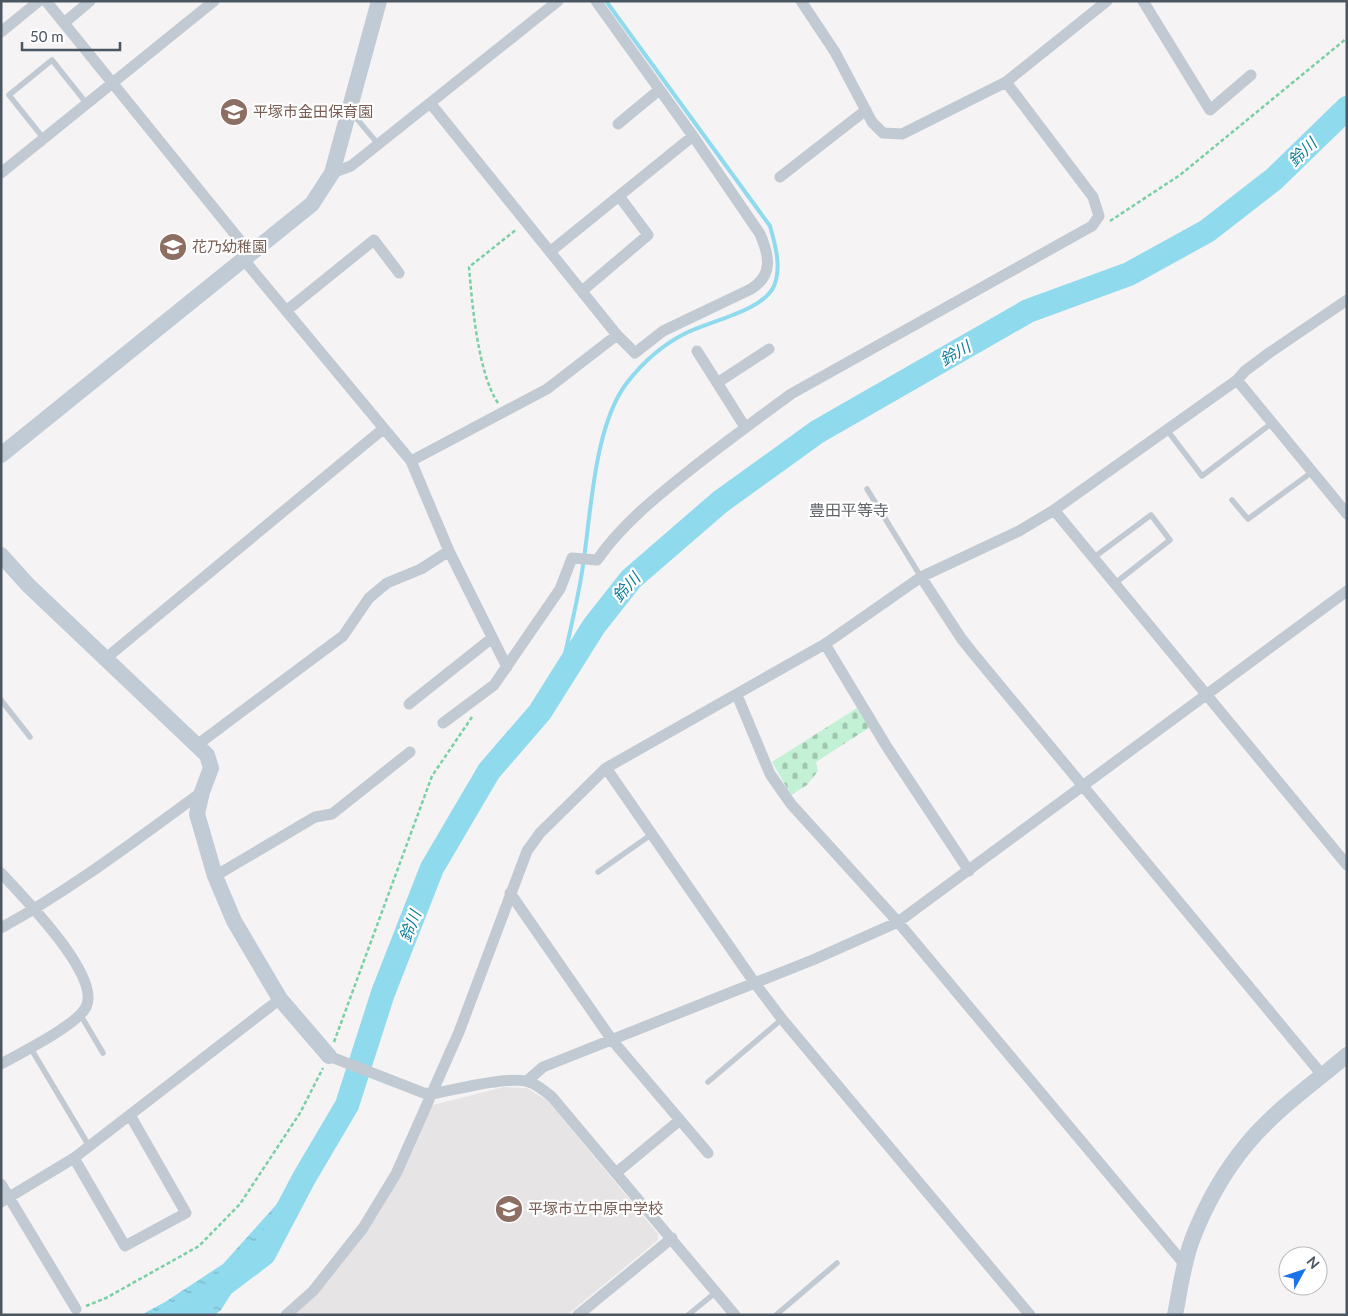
<svg xmlns="http://www.w3.org/2000/svg" width="1348" height="1316" viewBox="0 0 1348 1316" font-family="Lato,'Noto Sans JP',sans-serif">
  <style>
    .education { fill: #e6e4e5 }
    .cemetery { fill: url(#cemetery-stones) }
    .water { fill: url(#water-ripples) }
    .lines { fill: none; stroke-linecap: round; stroke-linejoin: round }
    .stream { stroke: #90daee; stroke-width: 4 }
    .river { stroke: #90daee; stroke-width: 24 }
    .path { stroke: #7ad0a6; stroke-width: 2.5; stroke-dasharray: 4 2.5; stroke-linecap: butt }
    .lane { stroke: #c1cad2; stroke-width: 5.5 }
    .street { stroke: #c1cad2; stroke-width: 11 }
    .secondary { stroke: #c1cbd6; stroke-width: 16 }
    .labels { text-anchor: middle; stroke-width: 4.5; stroke-linejoin: round; paint-order: stroke }
    .education-label { font-size: 15px; fill: #785e54; stroke: #fff; text-anchor: start }
    .water-label { font-size: 16px; font-style: italic; fill: #0c7c9b; stroke: #fff }
    .neighbourhood-label { font-size: 16px; fill: #5f6368; stroke: #fff }
  </style>
  <defs>
    <pattern id="cemetery-stones" width="16" height="16" patternUnits="userSpaceOnUse" patternTransform="scale(1.25)"><rect width="16" height="16" fill="#c3f1d5"/><path d="M2 7V4a2 2 0 0 1 4 0v3zM10 15v-3a2 2 0 0 1 4 0v3z" fill="#a0c6b0"/></pattern>
    <pattern id="water-ripples" width="26" height="14" patternUnits="userSpaceOnUse" patternTransform="scale(1.25)"><rect width="26" height="14" fill="#90daee"/><path d="M2 4q2-2 4 0t4 0M15 11q2-2 4 0t4 0" fill="none" stroke="#78b4c4"/></pattern>
  </defs>
  <rect width="100%" height="100%" fill="#f5f3f3"/>
  <path class="education" d="M504,1087l23,1 21,13 110,133v6l-91,75h-274l28,-26 107,-180 5,-4z"/>
  <path class="cemetery" d="M857,708l13,19 -54,35 2,9 -11,14 -16,10 -19,-33z"/>
  <path class="water" d="M311,1166l-90,144 -7,5h-73l24,-13 58,-38z"/>
  <g class="lines">
    <path class="stream" d="M559,682c7,-35 16,-69 22,-104 10,-56 11,-148 45,-194 16,-21 36,-39 60,-51 23,-12 77,-22 88,-47 8,-19 1,-42 -4,-60l-164,-225"/>
    <path class="river" d="M176,1315l26,-14 62,-47 40,-76 43,-73 36,-112 49,-125 57,-97 51,-59 54,-86 37,-47 89,-77 97,-70 211,-121 101,-37 78,-43 67,-52 73,-71"/>
    <path class="path" d="M1110,221l70,-46 167,-137
      M498,403c-20,-29 -26,-100 -29,-136l48,-38
      M334,1042l98,-266 40,-59
      M86,1306l20,-8 93,-52 41,-42 60,-91 23,-45"/>
    <path class="lane" d="M351,112l28,33
      M44,139l-35,-44 43,-35 35,44
      M1167,430l35,46 70,-53
      M867,489l54,88
      M1232,500l16,19 64,-47
      M1093,558l58,-43 19,25 -56,44
      M1,700l29,37
      M598,872l54,-38
      M80,1014l23,39
      M30,1047l59,99
      M708,1082l74,-63
      M688,1315l28,-23
      M776,1315l61,-52"/>
    <path class="street" d="M46,1l205,253
      M801,1l34,51 37,70 11,11 19,1 104,-52 101,-81
      M1143,1l67,109 41,-35
      M64,23l26,-22
      M1,32l38,-31
      M431,104l186,231 18,18 28,-22 88,-42c23,-14 18,-34 9,-55l-67,-98 -97,-135
      M618,124l41,-34
      M1,173l213,-172
      M332,173l19,-7 207,-165
      M780,177l86,-67
      M551,251l142,-115
      M244,260l167,201 38,90 58,116
      M582,291l66,-56 -29,-39
      M286,311l88,-71 25,33
      M697,351l48,76
      M1237,380l110,134
      M717,383l52,-34
      M411,461l136,-72 70,-54
      M1054,510l293,355
      M921,577l40,61 11,14 351,424
      M825,644l62,103 82,124
      M105,659l278,-230
      M737,695l33,79 21,30 107,118 287,343
      M409,704l83,-66
      M443,723l51,-38 66,-96 12,-31 25,2c25,-36 59,-63 93,-90 33,-26 67,-51 101,-76l301,-168 7,-10 -6,-19 -87,-115
      M197,745l146,-109 26,-38 18,-15 34,-14 28,-18
      M606,768l148,214 28,37 248,296
      M1,873c21,23 101,103 85,134 -9,18 -65,46 -85,57
      M215,876l100,-59 17,-3 78,-62
      M510,893l102,147 96,113
      M1,928c71,-39 136,-89 201,-136
      M329,1056l95,37 8,1c21,-4 79,-19 97,-12 9,3 16,9 23,15l183,218
      M527,1081l16,-14 272,-108 83,-37 449,-331
      M74,1158l51,88 61,-33 -56,-98
      M616,1173l64,-53
      M1,1184l75,125
      M1,1202l73,-44 206,-159
      M286,1315l27,-24 50,-63 33,-54 63,-142 68,-181 13,-18 66,-65 219,-124 96,-67 98,-46 35,-21 183,-130 8,-9 24,-18 78,-53
      M578,1315l94,-77"/>
    <path class="secondary" d="M1,455l311,-251 20,-31 47,-172
      M1,555l27,30 179,170 4,13 -9,24 -5,22 18,62 19,45 46,78 49,57
      M1175,1315c5,-25 8,-51 17,-75 13,-34 31,-67 55,-96 28,-34 66,-60 100,-89"/>
  </g>
  <defs>
    <symbol id="school-disc" viewBox="-11 -11 22 22"><circle r="9.5" fill="#8d6e63" stroke="#fff"/><path d="M0-5L7-2L0 1L-7-2ZM-4 1L0 2.5L4 1V4Q0 6-4 4Z" fill="#fff"/></symbol>
  </defs>
  <g fill-rule="evenodd">
    <use href="#school-disc" x="218" y="96" width="32" height="32"/>
    <use href="#school-disc" x="157" y="231" width="32" height="32"/>
    <use href="#school-disc" x="493" y="1193" width="32" height="32"/>
  </g>
  <g class="labels">
    <g class="education-label">
      <text x="253" y="117">平塚市金田保育園</text>
      <text x="192" y="252">花乃幼稚園</text>
      <text x="528" y="1214">平塚市立中原中学校</text>
    </g>
    <g class="water-label">
      <text transform="translate(1302 152) rotate(-44)" y="6">鈴川</text>
      <text transform="translate(955 353) rotate(-30)" y="6">鈴川</text>
      <text transform="translate(626 587) rotate(-48)" y="6">鈴川</text>
      <text transform="translate(410 926) rotate(-69)" y="6">鈴川</text>
    </g>
    <g class="neighbourhood-label">
      <text x="849" y="516">豊田平等寺</text>
    </g>
  </g>
  <rect width="1348" height="1316" fill="none" stroke="#4a5661" stroke-width="5"/>
  <g transform="translate(1303 1271) rotate(50)"><circle r="24" fill="#ffffff" stroke="#b7bbc0"/>
  <path d="M0-4L9 19L0 12L-9 19Z" fill="#1a73e8"/>
  <text y="-8" font-size="14" font-weight="bold" text-anchor="middle" fill="#4a5661">N</text>
  </g>
  <path d="M22 42v8h98v-8" fill="none" stroke="#4a5661" stroke-width="2.5"/>
  <text x="30" y="42" font-size="15" fill="#4a5661" stroke="#ffffff" stroke-width="4" paint-order="stroke">50 m</text>
</svg>
